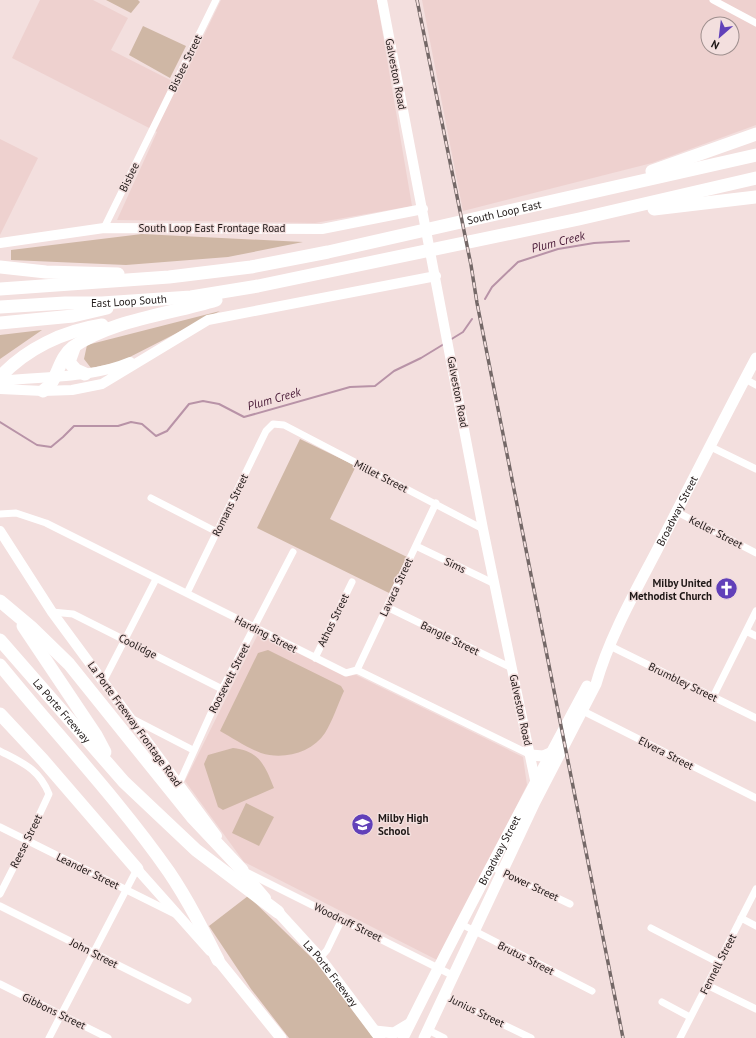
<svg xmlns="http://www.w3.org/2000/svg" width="756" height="1038" viewBox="0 0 756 1038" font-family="'PT Sans',sans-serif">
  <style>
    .built { fill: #eed1cf; fill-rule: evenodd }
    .green { fill: #cfb7a5 }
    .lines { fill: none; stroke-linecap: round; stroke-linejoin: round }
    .stream { stroke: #b893a7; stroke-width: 2 }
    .street { stroke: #fff; stroke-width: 7 }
    .secondary { stroke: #fff; stroke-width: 10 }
    .primary { stroke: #fff; stroke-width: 11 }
    .highway { stroke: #fff; stroke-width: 13 }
    .rail-casing { stroke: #746867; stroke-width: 3.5 }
    .rail { stroke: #f3dfde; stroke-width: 2; stroke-dasharray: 6; stroke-linecap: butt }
    .labels { text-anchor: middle; stroke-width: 3; stroke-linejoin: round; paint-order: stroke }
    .street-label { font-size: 11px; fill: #1f1817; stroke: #f3dfde }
    .poi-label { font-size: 11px; font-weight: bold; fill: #1f1817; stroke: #f3dfde; text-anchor: end }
    .water-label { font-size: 12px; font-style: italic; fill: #491a37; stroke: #f3dfde }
  </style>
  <rect width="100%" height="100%" fill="#f3dfde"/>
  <path class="built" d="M40,0h53l35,18 -17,32 69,35 41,-85h156l35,206 -97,17 -198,-3 40,-88 -145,-74z
    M422,0h334v125l-104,38 -189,48zM708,24h24v24h-24z
    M0,139l38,19 -38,77z
    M259,632l87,44 10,-1 167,82 4,28 -88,176 -195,-99 -59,-81z"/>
  <path class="green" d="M106,0h32l2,2 -9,11z
    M143,26l43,20 -16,32 -41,-23z
    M142,234l161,8 -75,15 -102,8 -115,-5v-10z
    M220,311l-100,51 -29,6 -7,-9 3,-14z
    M42,330l-42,29v-24z
    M300,439l56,27 -26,53 77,38 -18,36 -132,-65z
    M268,650l73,36 3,5c-6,13 -11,29 -19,42 -13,20 -42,27 -64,20 -14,-5 -28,-15 -41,-22l38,-78z
    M233,748c27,3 32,18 41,40l-51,22 -5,-3 -14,-43 4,-9z
    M246,803l28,14 -15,29 -27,-13z
    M248,896l67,65 59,77h-85l-38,-49 -42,-63z"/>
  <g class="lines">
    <path class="stream" d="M485,299l7,-12 26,-25 40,-13 36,-6 35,-2
      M450,340l13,-8 9,-13
      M0,422l37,23 14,2 12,-10 11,-11h44l13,-4 11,2 14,12 11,-5 22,-27 14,-3 16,3 25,13 106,-30 25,-1 19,-15 27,-13 23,-14"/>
    <path class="street" d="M713,0l43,23
      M104,228l112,-228
      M745,379l11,6
      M711,447l45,22
      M151,498l66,34
      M677,512l79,41
      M0,514l16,-1 30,10 300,150 11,-3 174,85
      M416,546l79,38
      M187,593l79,-162 7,-7 11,1 199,104
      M387,607l125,61
      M52,612l21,2 149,75
      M746,631l10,5
      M610,646l146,72
      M315,658l37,-76
      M357,670l79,-167
      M103,682l53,-103
      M713,697l43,-86
      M579,709l177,89
      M131,718l62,32
      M0,751c23,12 39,18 49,43l-22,47 -27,53
      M179,784l43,-95 71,-137
      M0,827l175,87
      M492,867l78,37
      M246,872l208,104
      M0,906l188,94
      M741,918l15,8
      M461,924l131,67
      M651,928l68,35
      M320,958l7,-8 15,-31
      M0,984l108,54
      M707,985l49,24
      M444,996l87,42
      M662,1002l28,15
      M428,1030l16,8
      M49,1038l88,-169
      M680,1038l76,-149"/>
    <path class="secondary" d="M382,0l101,529 52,251
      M0,243l104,-15 218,1 101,-20
      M0,381c43,-5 90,-2 130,-19
      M0,389l43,2 29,-1 30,-6 106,-64 228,-44
      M0,531l52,81 165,224
      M238,865l28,33
      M137,869l73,82"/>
    <g class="primary">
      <path d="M531,755l12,1 7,-3"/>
      <path id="s1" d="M278,912l42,46 60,80"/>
      <path d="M218,960l63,78"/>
      <path d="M375,1031l19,2 15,-9"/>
      <path id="s2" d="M403,1038c59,-119 121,-235 184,-352"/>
      <path id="s3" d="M424,1038l111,-236 61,-118c13,-46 38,-90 60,-132 33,-65 66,-130 100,-194"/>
    </g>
    <g class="highway">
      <path d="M652,171l104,-37"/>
      <path d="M654,209l102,-12"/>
      <path d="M0,267l46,5 72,2"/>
      <path id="s4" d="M0,289l169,-12 82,-10 77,-15 428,-97"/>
      <path id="s5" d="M0,307l65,-4h37l89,-6 67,-11 321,-67 177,-41"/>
      <path d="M0,323l73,-7 34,-8"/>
      <path d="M74,348l-5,14 7,8 9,4"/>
      <path d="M0,377c26,-28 63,-46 102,-52"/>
      <path d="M43,391c16,-10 14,-32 30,-44 38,-27 98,-33 143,-47"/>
      <path d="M0,601l31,26 38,37 123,153 50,53"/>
      <path d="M23,626l73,109 9,17"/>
      <path id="s6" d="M0,640l124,142 72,68 82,62"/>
      <path d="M0,665c56,69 118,134 169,207 19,28 34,58 49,88"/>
      <path d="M0,714l43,46 94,109"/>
    </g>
    <defs>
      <path id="rail" d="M417,0l54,265 6,38 146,735"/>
    </defs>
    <use href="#rail" class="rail-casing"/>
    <use href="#rail" class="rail"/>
  </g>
  <defs>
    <symbol id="church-disc" viewBox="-11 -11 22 22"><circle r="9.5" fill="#6140b9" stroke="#f3dfde"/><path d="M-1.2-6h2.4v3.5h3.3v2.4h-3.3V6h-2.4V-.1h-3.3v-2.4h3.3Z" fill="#fff"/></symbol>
    <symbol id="school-disc" viewBox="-11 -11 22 22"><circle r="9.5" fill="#6140b9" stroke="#f3dfde"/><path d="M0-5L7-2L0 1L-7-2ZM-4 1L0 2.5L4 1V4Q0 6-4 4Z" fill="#fff"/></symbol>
  </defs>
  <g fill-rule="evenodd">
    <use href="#church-disc" x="714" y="576" width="25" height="25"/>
    <use href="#school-disc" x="350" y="812" width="25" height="25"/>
  </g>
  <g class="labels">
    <g class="street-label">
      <text transform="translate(185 63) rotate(-64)" y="4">Bisbee Street</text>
      <text transform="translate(396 74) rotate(79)" y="4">Galveston Road</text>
      <text transform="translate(129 177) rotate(-64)" y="4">Bisbee</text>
      <text dy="4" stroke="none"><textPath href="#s4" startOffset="511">South Loop East</textPath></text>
      <text x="212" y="232">South Loop East Frontage Road</text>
      <text dy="4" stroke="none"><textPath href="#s5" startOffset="129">East Loop South</textPath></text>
      <text transform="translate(458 392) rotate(79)" y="4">Galveston Road</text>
      <text transform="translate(381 476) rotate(27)" y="4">Millet Street</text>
      <text transform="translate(230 505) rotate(-64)" y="4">Romans Street</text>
      <text dy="4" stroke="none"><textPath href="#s3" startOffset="585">Broadway Street</textPath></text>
      <text transform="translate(716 532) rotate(27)" y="4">Keller Street</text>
      <text transform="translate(455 565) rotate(25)" y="4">Sims</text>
      <text transform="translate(396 587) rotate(-65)" y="4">Lavaca Street</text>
      <text transform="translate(333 620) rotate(-64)" y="4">Athos Street</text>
      <text transform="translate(266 634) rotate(27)" y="4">Harding Street</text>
      <text transform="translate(450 638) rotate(26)" y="4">Bangle Street</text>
      <text transform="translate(138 646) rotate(27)" y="4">Coolidge</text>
      <text transform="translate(229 678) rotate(-63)" y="4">Roosevelt Street</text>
      <text transform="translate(683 682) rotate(26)" y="4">Brumbley Street</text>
      <text transform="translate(521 710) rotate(78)" y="4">Galveston Road</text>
      <text dy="4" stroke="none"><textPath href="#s6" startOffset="94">La Porte Freeway</textPath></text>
      <text transform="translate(135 724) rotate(54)" y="4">La Porte Freeway Frontage Road</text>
      <text transform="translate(666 753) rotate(27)" y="4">Elvera Street</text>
      <text transform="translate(26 841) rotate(-64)" y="4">Reese Street</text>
      <text dy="4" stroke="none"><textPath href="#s2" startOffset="211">Broadway Street</textPath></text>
      <text transform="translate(88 871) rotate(26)" y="4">Leander Street</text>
      <text transform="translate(531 885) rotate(25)" y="4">Power Street</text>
      <text transform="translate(348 922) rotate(26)" y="4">Woodruff Street</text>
      <text transform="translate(94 953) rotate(27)" y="4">John Street</text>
      <text transform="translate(526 958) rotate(27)" y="4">Brutus Street</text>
      <text transform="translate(718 964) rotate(-63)" y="4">Fennell Street</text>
      <text dy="4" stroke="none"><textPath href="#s1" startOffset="81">La Porte Freeway</textPath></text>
      <text transform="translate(54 1011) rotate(26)" y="4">Gibbons Street</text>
      <text transform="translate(477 1011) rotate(26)" y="4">Junius Street</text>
    </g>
    <g class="poi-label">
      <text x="712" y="587">Milby United<tspan x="712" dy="13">Methodist Church</tspan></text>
      <text x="378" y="822" text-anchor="start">Milby High<tspan x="378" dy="13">School</tspan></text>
    </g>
    <g class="water-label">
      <text transform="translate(558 242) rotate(-14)" y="4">Plum Creek</text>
      <text transform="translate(274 399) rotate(-16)" y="4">Plum Creek</text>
    </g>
  </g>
  <g transform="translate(720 36) rotate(208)"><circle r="19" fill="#f3dfde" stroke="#9e8f8e"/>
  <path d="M0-3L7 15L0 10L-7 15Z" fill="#6140b9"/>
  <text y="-6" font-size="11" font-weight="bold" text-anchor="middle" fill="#1f1817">N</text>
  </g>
</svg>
